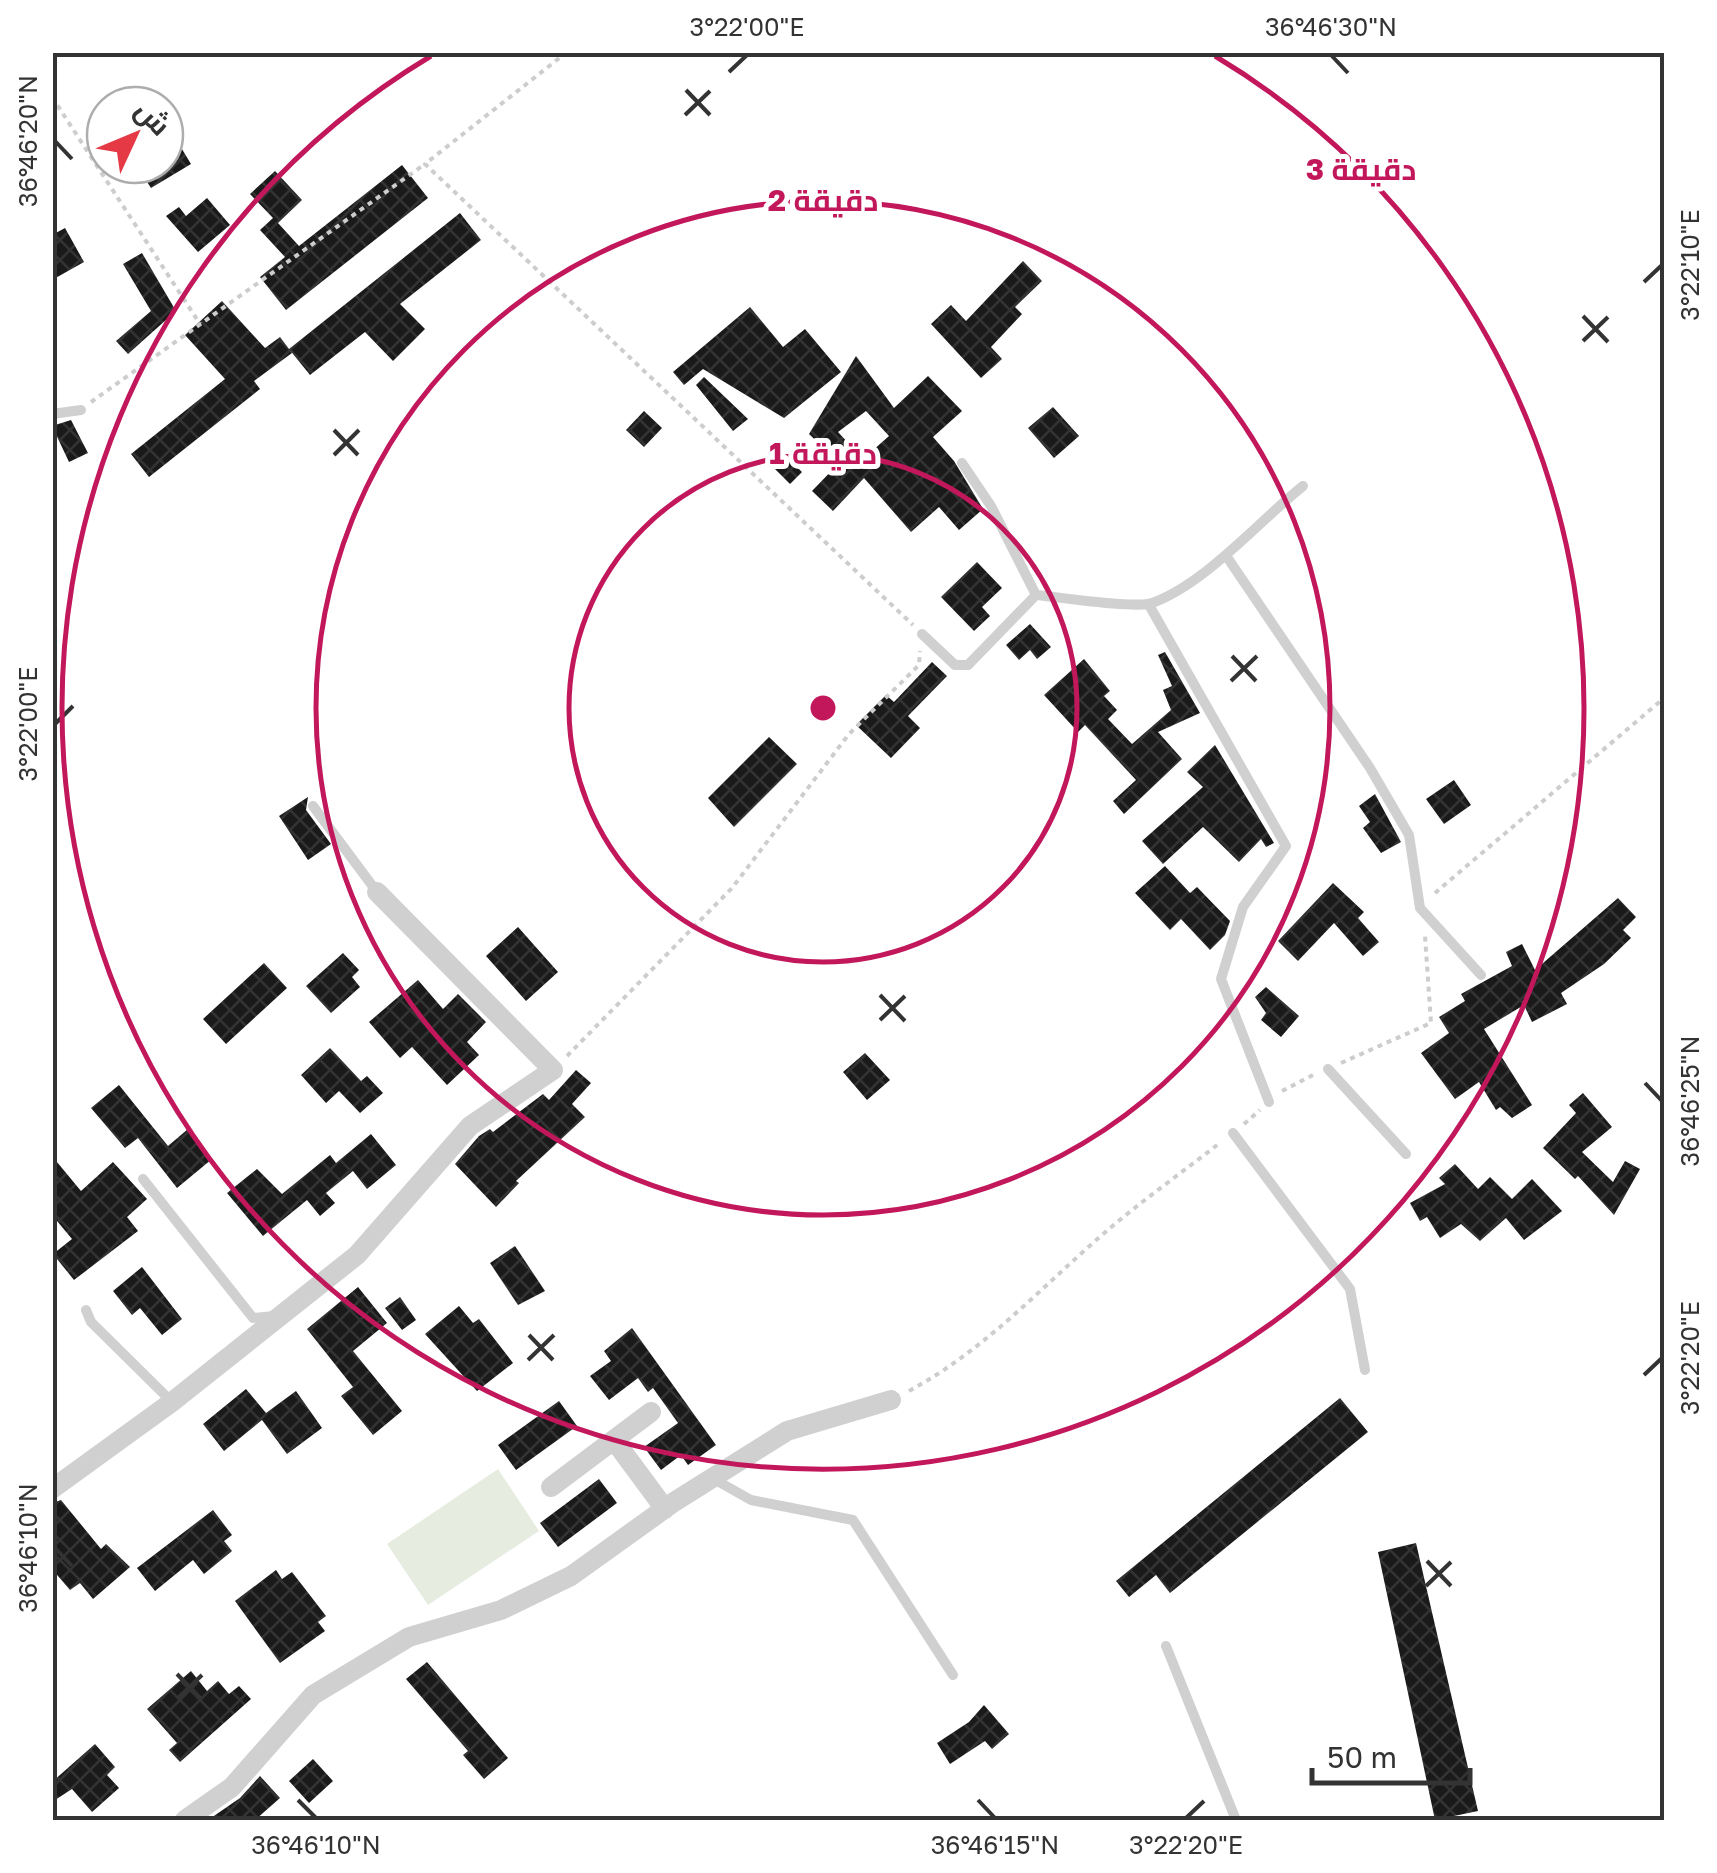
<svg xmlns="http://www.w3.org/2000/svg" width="1717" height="1873" viewBox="0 0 1717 1873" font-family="'Golos Text',Cairo,sans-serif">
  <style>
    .green { fill: #e6ecdf }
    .building { fill: url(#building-cross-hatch); fill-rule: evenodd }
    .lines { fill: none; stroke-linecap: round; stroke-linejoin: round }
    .path { stroke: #cdcdcd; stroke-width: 4; stroke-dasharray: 5 5; stroke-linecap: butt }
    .service { stroke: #d0d0d0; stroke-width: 10 }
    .minor { stroke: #d0d0d0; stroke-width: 20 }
    .ticks { fill: none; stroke: #333; stroke-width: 4 }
    .ring { fill: none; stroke: #c2185b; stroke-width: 5 }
    .centre { fill: #c2185b; stroke: #fff; stroke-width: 5 }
    .ring-label { font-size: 30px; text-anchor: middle; font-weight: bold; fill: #c2185b; stroke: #fff; stroke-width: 10; stroke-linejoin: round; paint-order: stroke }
    .neatline { fill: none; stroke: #333; stroke-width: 4 }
    .ticks-label { font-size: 25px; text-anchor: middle; fill: #333 }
  </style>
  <defs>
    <pattern id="building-cross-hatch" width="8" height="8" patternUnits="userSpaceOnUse" patternTransform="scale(2.5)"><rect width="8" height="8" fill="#1a1a1a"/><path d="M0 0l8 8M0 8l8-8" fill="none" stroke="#333"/></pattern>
  </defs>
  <rect width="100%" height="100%" fill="#fff"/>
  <path class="green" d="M498,1469l41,62 -111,74 -41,-61z"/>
  <path class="building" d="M165,121l26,43 -40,24 -15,-23h29z
    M402,165l26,33 -142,112 -26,-33 25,-20 -25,-27 13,-12 -23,-24 25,-23 27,29 -24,23 21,23z
    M207,198l23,27 -32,27 -32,-36 13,-9 7,9z
    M460,213l21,27 -81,64 25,25 -32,32 -28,-29 -55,43 -21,-26z
    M65,228l19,34 -32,18v-45z
    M142,253l34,58 -48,43 -12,-13 35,-30 -28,-47z
    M1023,261l19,20 -27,26 7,7 -31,33 11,12 -21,19 -50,-54 20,-19 15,16z
    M222,301l43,47 15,-11 12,16 -38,28 6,8 -111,88 -18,-23 94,-75 -40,-44z
    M750,307l33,40 22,-18 36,43 -57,46 -81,-49 -19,16 -11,-13z
    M856,356l38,52 34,-32 34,35 -29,26 21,24 29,48 -24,21 -20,-23 -28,25 -47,-54 -31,33 -21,-20 27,-28 -30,-29zM866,411l23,25 -26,23 -25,-27z
    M704,377l44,42 -15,12 -37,-46z
    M1053,407l26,29 -25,22 -26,-30z
    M644,411l18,17 -18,19 -18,-17z
    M71,420l17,33 -19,9 -17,-36z
    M779,450l23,22 -12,12 -22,-22z
    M977,562l25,26 -20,19 8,9 -16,15 -33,-34z
    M1030,624l21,23 -14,12 -7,-9 -11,10 -13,-15z
    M1165,652l35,61 -42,19 24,27 -58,55 -11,-13 23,-21 -51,-55 -7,7 -34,-37 40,-36 26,32 -6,5 13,14 -9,9 24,25 39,-34 -8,-20 9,-4 -14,-31z
    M932,662l15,14 -39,40 12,12 -29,30 -35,-33 30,-30 8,7z
    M769,737l28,27 -63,63 -26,-29z
    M1215,745l59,98 -8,4 -5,-8 -22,23 -36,-35 -40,37 -21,-23 61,-54 -16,-15z
    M1454,780l17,25 -27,19 -18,-25z
    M1375,794l26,48 -20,11 -18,-25 7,-6 -11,-16z
    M308,797l-2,13 25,34 -23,16 -29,-44z
    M1165,866l25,27 7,-6 33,34 -5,14 -15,15 -29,-31 -11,11 -35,-37z
    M1333,883l31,29 -6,6 21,24 -16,14 -29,-33 -36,38 -20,-20z
    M1618,898l18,19 -13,13 8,8 -27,26 -43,29 6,11 -35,18 -8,-17 -40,24 48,76 -20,13 -12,-11 -4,3 -17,-28 -24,17 -34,-46 28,-20 -10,-16 26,-16 -4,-7 51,-28 -6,-14 16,-8 13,26z
    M518,927l40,45 -32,29 -40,-45z
    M343,953l16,17 -7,7 8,10 -29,26 -25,-27z
    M264,963l23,25 -61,56 -23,-25z
    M418,980l25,29 15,-15 28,28 -19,20 12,13 -32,30 -35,-38 -12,11 -31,-36z
    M1266,987l33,29 -18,21 -20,-17 5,-7 -11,-16z
    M330,1048l31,33 6,-5 16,17 -23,20 -21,-22 -13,12 -25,-28z
    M865,1053l25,27 -23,20 -24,-28z
    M576,1070l15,13 -19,21 13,13 -69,64 3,2 -23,24 -41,-43 24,-28 11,-7 3,3 50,-38 6,6z
    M119,1085l49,61 20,-17 24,30 -35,29 -39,-50 -13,10 -34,-40z
    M1583,1093l29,34 -30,25 31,30 12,-21 15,8 -26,46 -36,-39 -3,3 -32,-31 33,-35 -7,-8z
    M371,1134l25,31 -29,24 -14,-18 -27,22 9,10 -15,13 -13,-16 -44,36 -36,-43 30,-24 25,25 48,-39 6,8z
    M52,1156l29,35 32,-29 34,37 -20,18 11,14 -64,49 -21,-26 19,-15 -20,-24z
    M1455,1164l23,25 12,-12 22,22 20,-20 30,32 -38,29 -18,-22 -26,23 -19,-17 -21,14 -13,-21 -7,4 -10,-18 35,-19 -6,-6z
    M515,1246l30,45 -27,14 -28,-42z
    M142,1267l40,52 -20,16 -22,-27 -8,7 -19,-24z
    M358,1287l29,36 -34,28 49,60 -29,24 -32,-39 12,-9 -46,-58z
    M400,1297l16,23 -14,10 -17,-22z
    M459,1306l14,17 6,-4 34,44 -36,28 -52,-57z
    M632,1328l84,117 -28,20 -7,-10 -20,15 -17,-23 34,-24 -25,-35 -5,4 -10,-14 -29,22 -19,-24 21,-15 -7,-10z
    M246,1389l20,24 30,-22 26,37 -35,26 -25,-34 -38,31 -21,-27z
    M1340,1398l28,34 -198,161 -14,-18 -27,22 -13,-16z
    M559,1401l18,25 -61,44 -18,-25z
    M599,1479l18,24 -59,44 -18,-24z
    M61,1500l40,49 5,-5 24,23 -37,32 -13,-16 -10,7 -18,-21v-66z
    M213,1510l19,25 -8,6 8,10 -28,23 -11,-14 -38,31 -18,-23z
    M1416,1543l62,268 -43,9 -57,-268z
    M276,1570l6,9 10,-7 34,44 -8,6 7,9 -45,32 -45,-62z
    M427,1662l81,96 -24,21 -21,-24 5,-4 -62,-72z
    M191,1671l16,20 11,-10 11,13 10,-8 12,13 -71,63 -11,-12 8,-7 -30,-34z
    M984,1705l25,29 -17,15 -7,-8 -35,23 -13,-21 32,-21z
    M95,1744l20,23 -8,8 12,13 -27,24 -20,-23 -20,13v-20z
    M313,1759l20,22 -24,22 -20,-22z
    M260,1776l20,22 -25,22h-47l32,-22z"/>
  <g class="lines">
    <path class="path" d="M567,52l-142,112 488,461
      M52,97l148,227
      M91,402l334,-238
      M1435,893l229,-195
      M567,1056l165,-168 117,-154 70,-69 1,-14
      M1341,1063l90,-40 -6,-87
      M1282,1091l31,-16
      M1244,1124l16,-14
      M909,1391c72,-39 124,-95 185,-149 40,-36 85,-67 127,-100"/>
    <path class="service" d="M52,414l29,-4
      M962,463l29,43 45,89
      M1227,557l143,211 39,67 11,73 61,67
      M1036,595c23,2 99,14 116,8 53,-19 106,-81 151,-117
      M1149,605l137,241 -43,61 -22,72 48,123
      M922,634l33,31h13l68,-70
      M313,806l64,86
      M1328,1069l78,85
      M1233,1133l117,156 15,81
      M143,1179l110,139 21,-2
      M86,1310l5,12 81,80
      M712,1478l39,22 102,20 100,155
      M1166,1646l70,174"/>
    <path class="minor" d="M614,1440l51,69
      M551,1487l100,-75
      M52,1489l120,-87 185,-147 113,-129 83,-56 -176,-178
      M185,1820l47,-33 81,-92 96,-58 92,-27 70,-34 103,-74 113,-71 104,-31"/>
  </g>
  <path class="ticks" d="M1331,55l17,18M729,72l18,-17M686,90l24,25M685,115l25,-24M55,141l17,18M1644,282l18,-17M1583,316l25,26M1583,341l25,-24M334,430l24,25M334,455l25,-25M1232,656l24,25M1231,681l26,-25M55,724l18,-18M880,995l25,26M880,1020l25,-24M1645,1083l17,18M529,1335l24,25M528,1360l26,-25M1644,1375l18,-17M55,1548l17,18M1427,1561l24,25M1426,1586l25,-24M177,1674l25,26M177,1699l25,-24M298,1800l18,18M978,1800l17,18M1186,1818l18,-17"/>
  <g class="ring">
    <circle cx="823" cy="708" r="254"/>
    <circle cx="823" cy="708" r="507"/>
    <path d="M1215 56A761 761 0 1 1 431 56"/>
  </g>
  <circle cx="823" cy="708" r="15" class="centre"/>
  <g class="ring-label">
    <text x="1361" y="180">3 دقيقة</text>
    <text x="823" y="211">2 دقيقة</text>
    <text x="823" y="464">1 دقيقة</text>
  </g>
  <rect width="1717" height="1873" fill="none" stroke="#ffffff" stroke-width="110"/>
  <g transform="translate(135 135) rotate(46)"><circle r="48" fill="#ffffff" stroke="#adadad" stroke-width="2.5"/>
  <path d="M0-8L18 38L0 25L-18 38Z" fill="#e63946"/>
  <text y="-15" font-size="28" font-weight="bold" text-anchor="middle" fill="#333333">ش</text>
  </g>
  <path d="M1312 1768v15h158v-15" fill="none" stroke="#333333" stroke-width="5"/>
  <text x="1327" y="1768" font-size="30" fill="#333333" stroke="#ffffff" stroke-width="8" paint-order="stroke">50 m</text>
  <rect x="55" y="55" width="1607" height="1763" class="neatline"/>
  <g class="ticks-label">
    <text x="747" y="36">3°22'00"E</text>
    <text x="1331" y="36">36°46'30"N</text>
    <text transform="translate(28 141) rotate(-90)" y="9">36°46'20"N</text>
    <text transform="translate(1690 265) rotate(-90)" y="9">3°22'10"E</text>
    <text transform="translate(28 724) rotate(-90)" y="9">3°22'00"E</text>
    <text transform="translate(1690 1101) rotate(-90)" y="9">36°46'25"N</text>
    <text transform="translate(1690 1358) rotate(-90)" y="9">3°22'20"E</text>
    <text transform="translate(28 1548) rotate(-90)" y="9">36°46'10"N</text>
    <text x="316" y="1854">36°46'10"N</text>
    <text x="995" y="1854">36°46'15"N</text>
    <text x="1186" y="1854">3°22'20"E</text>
  </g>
</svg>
